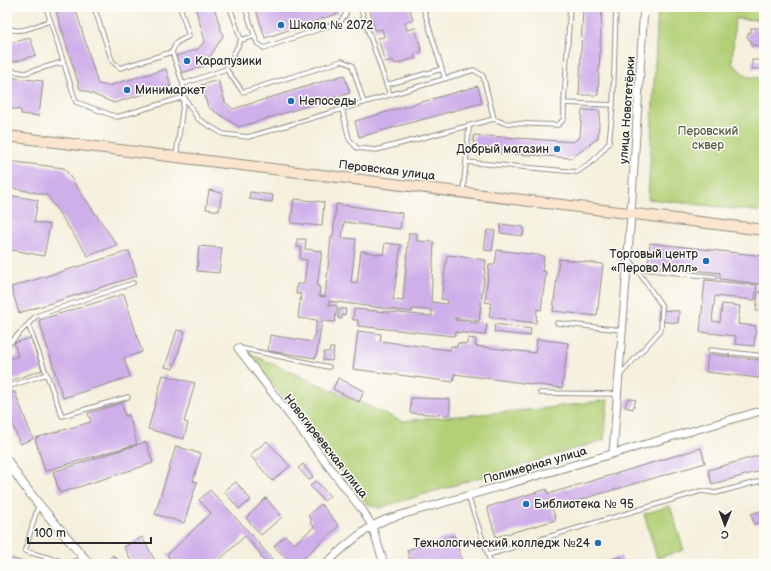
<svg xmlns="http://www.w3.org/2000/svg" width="771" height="571" viewBox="0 0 771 571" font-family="'Balsamiq Sans',sans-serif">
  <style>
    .green { fill: #b3d077; stroke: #6f7e51 }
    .building { fill: #cfafe9 }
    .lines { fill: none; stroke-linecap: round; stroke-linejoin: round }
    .service-casing { stroke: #908e84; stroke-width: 5.5 }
    .minor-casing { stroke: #908e84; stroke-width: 9 }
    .tertiary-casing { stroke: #908e84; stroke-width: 10 }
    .secondary-casing { stroke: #908e84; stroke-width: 12 }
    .service { stroke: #fff; stroke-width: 3.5 }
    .minor { stroke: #fff; stroke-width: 7 }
    .tertiary { stroke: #fff; stroke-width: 8 }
    .secondary { stroke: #fbe5cf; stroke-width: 10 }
    .poi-dot { fill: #1f6fb2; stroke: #fdfcf7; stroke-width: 1.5 }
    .labels { text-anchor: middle; stroke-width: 3; stroke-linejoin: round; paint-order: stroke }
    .poi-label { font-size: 12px; fill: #2b2b2b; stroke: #fdfcf7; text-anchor: start }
    .street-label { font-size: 12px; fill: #2b2b2b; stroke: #fdfcf7 }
    .park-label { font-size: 12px; fill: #545d42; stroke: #fdfcf7 }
  </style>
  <rect width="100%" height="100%" fill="#fdfcf7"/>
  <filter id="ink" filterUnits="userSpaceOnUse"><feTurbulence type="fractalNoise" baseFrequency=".025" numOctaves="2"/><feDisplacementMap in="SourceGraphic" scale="8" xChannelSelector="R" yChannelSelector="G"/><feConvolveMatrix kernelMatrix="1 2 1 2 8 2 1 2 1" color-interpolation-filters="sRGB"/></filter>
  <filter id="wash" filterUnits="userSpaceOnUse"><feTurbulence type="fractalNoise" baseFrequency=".012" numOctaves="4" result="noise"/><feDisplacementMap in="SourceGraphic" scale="16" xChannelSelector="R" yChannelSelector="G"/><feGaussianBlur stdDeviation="0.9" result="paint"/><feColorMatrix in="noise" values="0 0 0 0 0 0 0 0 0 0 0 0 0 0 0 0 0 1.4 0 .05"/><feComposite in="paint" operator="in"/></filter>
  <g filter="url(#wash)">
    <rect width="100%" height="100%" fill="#f5f0dd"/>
    <path class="green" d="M658,7h106v13l-29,-1 -3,44 15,14 17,1v134l-116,-13z
      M248,353l153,68 138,-12 69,-9 -4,40 -225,68 -12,-4z
      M670,506l14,44 -27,8 -13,-44z"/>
    <g id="blocks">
      <path class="building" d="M55,7h20l23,77 10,2 58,-17 5,17 -57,17 -34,-14z
        M195,7h19l9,29 -19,30 -23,7 -5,-17 22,-7 7,-8z
        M255,7h82l2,6 -74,25z
        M369,7h40l4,13 -8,2 2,8 8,-2 7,24 -8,2 2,4 -21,6 -2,-4 -8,2 -7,-24 6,-1 -2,-8 -7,1z
        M583,7h19l-4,88h-19z
        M751,28h13v18l-13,-1v-5h-2l-2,-4 2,-3 2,-1z
        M30,38l6,17 -22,7 -7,-3v-15z
        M752,60h8v9h-8z
        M344,75l6,18 -111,34 -31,-20 -7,-22 17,-5 7,22 8,7z
        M7,77l36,4 -4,35 -18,-2v-4l-14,-2z
        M478,86l4,17 -123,34 -4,-16z
        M582,110l18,1 -2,27 -26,20 -99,-7 1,-16 99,7 7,-5z
        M7,161l57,7 53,77 -29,11 -41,-61 -40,-8z
        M209,190l13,3 -3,18 -13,-2z
        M250,192l23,3 -1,7 -23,-3z
        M7,195l31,5 -4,22 16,3 -6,31 -37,-7z
        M294,199l30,3 -2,24 -31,-3z
        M336,204l66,9 -2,16 -56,-7 -2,16 14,1 -5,43 6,1 4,-32 22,4 2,-12 16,2 -8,55 10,1 6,-68h8v8l17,1 -3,60 16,2 1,-4 -7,-1 6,-44 39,5 -7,61 -24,-3v2l32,4 -2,11 -30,-3 -1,4 -96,-10v-6h-5l1,-11 78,7v-6l-20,-1v3l-83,-11v4l8,1 -2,16 -13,-1 -6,37 -48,-7 2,-16 43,7 4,-22 -19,-2 3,-24h-5l1,-10h7l3,-24 -7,-1 1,-12h-4v-8h9l-1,10 17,2 -5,35 3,1 -1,9 6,1 6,-60h2z
        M501,224l23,3 -1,9 -23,-3z
        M487,230l8,1 -3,20 -8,-1z
        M650,243l114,13v24h-3l-1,4 -40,-5v-6l-72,-8z
        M199,246l23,2 -3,25 -22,-2z
        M497,250l47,6 -2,15 4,1 -5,38 -4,-1 -1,14 -47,-6 2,-14 -6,-1 4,-37h6z
        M129,251l8,25 -118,37 -8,-26z
        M559,259l44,5 -6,52 -44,-5z
        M705,280l52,5 -2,15 -40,-4 -3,25 8,1 2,-18 18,2 -2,18 18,2 -2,20 -19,-2 1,-8 -36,-4z
        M758,292l6,1v19l-8,-1z
        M124,294l18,58 -18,6 6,19 -67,21 -24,-78z
        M339,309h7l-1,6h-3v4l-4,-1z
        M659,310l20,1 -1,12 -20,-2z
        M495,324l36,5 -1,7 -36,-4z
        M177,330l8,2 -12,37 -8,-2z
        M358,331l23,3 -1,7 70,9 1,-4 6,1 1,-4 9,1 1,-6 8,1 -1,7 60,7 2,-14 31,4 -6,45 -108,-14 -1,8 -100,-13z
        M31,338l11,32 -35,12v-22l11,-4 -4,-13z
        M330,348h4l-2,13 -9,-1 1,-8h5z
        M708,354l53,6 -2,18 -53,-6z
        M163,375l32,8 -11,39 4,1 -4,16 -36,-10z
        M338,378l26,13 -5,11 -26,-13z
        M15,392l18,47 -13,5 -13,-33v-16z
        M411,398l39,1v16l-40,-2z
        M628,398l8,2 -3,9 -8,-2z
        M122,403l3,13 4,-1 8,29 -92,27 -10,-33 56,-16 -3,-9z
        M267,441l23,25 -18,15 -22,-26z
        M146,442l7,21 -93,30 -7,-21z
        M176,446l25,8 -8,27 4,1 -13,41 -29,-9z
        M701,448l4,15 -153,45 4,12 -60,17 -9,-30 60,-18 1,5z
        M764,454v16l-52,14 -4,-14z
        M303,464l10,13 -4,3 -11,-12z
        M316,481l14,15 -6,5 -14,-15z
        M236,482l15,18 -12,9 -15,-18z
        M210,490l39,42 24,28 -5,4h-2l-6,-8 1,-1 -16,-19 -30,28h-40l-8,-9 44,-42 -12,-13z
        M266,498l16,19 -21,18 -15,-17z
        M321,504l18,22 -42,38h-6l-17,-18 11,-10 9,8 20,-17 -4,-5 2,-2 -4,-4z
        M764,510v15h-1l-1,-3 -8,2 -3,-10z
        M454,535l9,29h-14l-1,-2 -8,2h-29l-4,-14z
        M142,537l15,27h-24l-9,-17z
        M113,555l9,9h-11l-3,-4z
        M621,556l3,8h-26z
        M7,557l24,7h-24z"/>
    </g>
  </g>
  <g filter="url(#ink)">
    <use href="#blocks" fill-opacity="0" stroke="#908e84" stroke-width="1"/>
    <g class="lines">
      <defs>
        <path id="service" d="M46,7l30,95 41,15 67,-20 -8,60
          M94,7l18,54 8,7 52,-16 4,-9 13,-7 -9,-29
          M245,7l12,36 7,5 76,-26 6,-8 1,-7
          M360,7l30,88
          M423,7l22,72
          M7,27c12,9 31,-3 43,-6
          M241,40l14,-4
          M172,52l11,32 1,13 14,22 25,15 25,3 226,-67 9,6 11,43 10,4 54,2 6,-6v-16l49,2
          M226,69l17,23 99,-31 10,4 12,38
          M7,70l18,3 38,-11
          M183,84l43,-15 15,-29 -11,-33
          M386,85l56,-16
          M564,103l6,-96
          M342,109l7,30 8,9 19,2 118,-31
          M469,126l-3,36 111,10 16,-11 16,-18 4,-38 3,-98
          M463,191l3,-29
          M635,268l80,9
          M557,323l65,7
          M28,324l34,92 66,-19
          M7,346l29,-30 97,-33
          M240,348l89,19
          M710,350l54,6
          M620,375l41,-45 1,-24 -33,-48
          M7,387l40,-13
          M540,393l78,1
          M761,411l3,-17
          M468,496l23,68
          M38,506l-13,45 42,12 17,-4
          M488,555l213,-64 15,2 48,-13
          M758,564l6,-2"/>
        <path id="minor" d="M238,348l125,163 9,15 12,38
          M613,453l18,-239 13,-207
          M325,564c21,-18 36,-34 62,-45l377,-109"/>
        <path id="tertiary" d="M7,460c23,38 54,69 82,104"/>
        <path id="secondary" d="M7,136l757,94"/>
      </defs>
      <use href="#service" class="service-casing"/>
      <use href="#minor" class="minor-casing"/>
      <use href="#tertiary" class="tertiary-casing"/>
      <use href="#secondary" class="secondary-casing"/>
      <use href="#service" class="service"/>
      <use href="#minor" class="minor"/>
      <use href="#tertiary" class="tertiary"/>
      <use href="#secondary" class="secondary"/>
    </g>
  </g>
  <g class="poi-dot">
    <circle cx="281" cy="25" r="4"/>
    <circle cx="187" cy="61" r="4"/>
    <circle cx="127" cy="90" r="4"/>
    <circle cx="291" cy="101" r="4"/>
    <circle cx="557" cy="149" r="4"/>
    <circle cx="706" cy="261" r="4"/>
    <circle cx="526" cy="504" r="4"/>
    <circle cx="598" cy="543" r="4"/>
  </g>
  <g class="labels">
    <g class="poi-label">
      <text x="289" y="29">Школа № 2072</text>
      <text x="195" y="65">Карапузики</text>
      <text x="135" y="94">Минимаркет</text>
      <text x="299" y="105">Непоседы</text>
      <text x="549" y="153" text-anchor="end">Добрый магазин</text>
      <text x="698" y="258" text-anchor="end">Торговый центр<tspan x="698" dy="14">«Перово Молл»</tspan></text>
      <text x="534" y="508">Библиотека № 95</text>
      <text x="590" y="547" text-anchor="end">Технологический колледж №24</text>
    </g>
    <g class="street-label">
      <text transform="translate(627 110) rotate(-86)" y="4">улица Новотетёрки</text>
      <text transform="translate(387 170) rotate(7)" y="4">Перовская улица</text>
      <text transform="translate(326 446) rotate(52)" y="4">Новогиреевская улица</text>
      <text transform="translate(535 465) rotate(-16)" y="4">Полимерная улица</text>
    </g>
    <g class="park-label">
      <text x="708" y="135">Перовский<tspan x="708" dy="14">сквер</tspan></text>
    </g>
  </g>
  <rect width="771" height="571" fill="none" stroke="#fdfcf7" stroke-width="24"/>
  <g transform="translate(725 525) rotate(181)" stroke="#fdfcf7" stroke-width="3" paint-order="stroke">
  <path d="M0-3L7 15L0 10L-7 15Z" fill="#2b2b2b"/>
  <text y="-6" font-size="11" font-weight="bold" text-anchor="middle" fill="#2b2b2b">С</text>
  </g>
  <path d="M28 537v6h123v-6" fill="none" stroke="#2b2b2b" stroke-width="2"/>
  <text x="34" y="537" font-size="12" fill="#2b2b2b" stroke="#fdfcf7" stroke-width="3" paint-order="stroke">100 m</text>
</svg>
